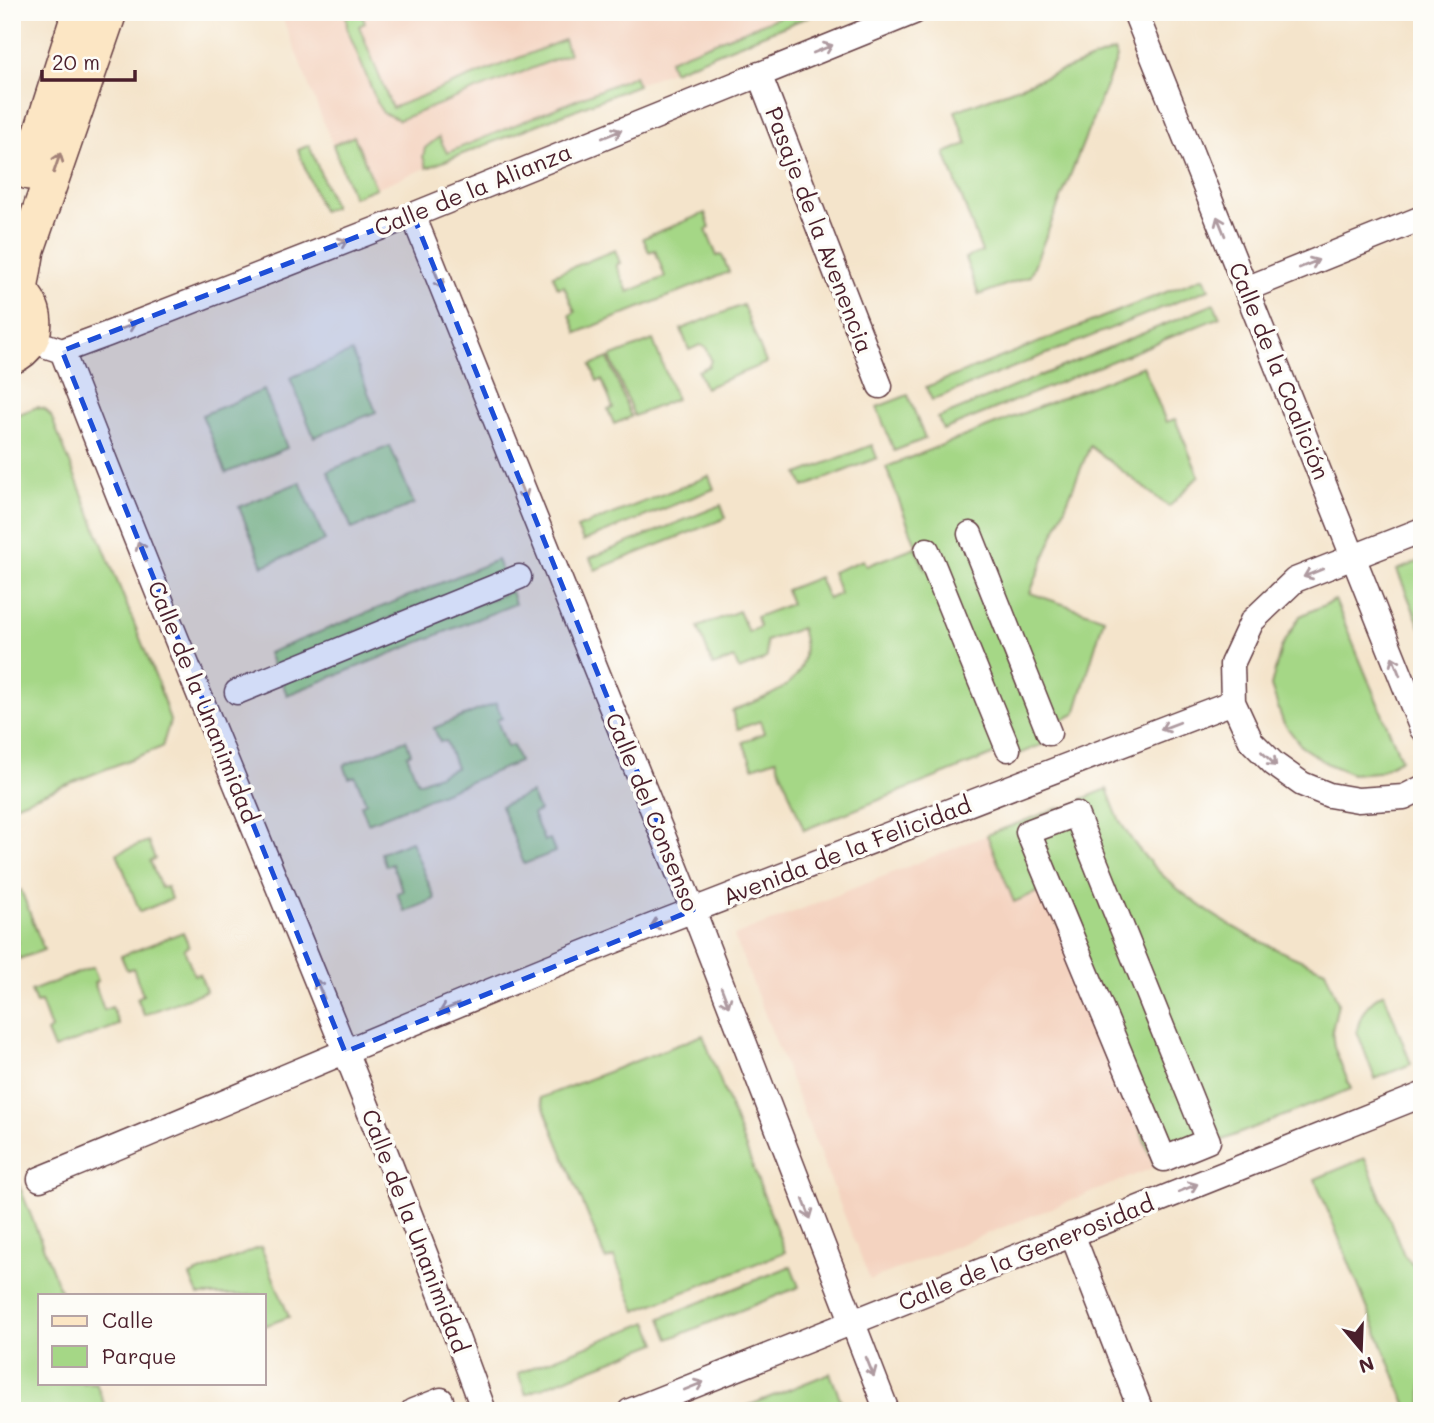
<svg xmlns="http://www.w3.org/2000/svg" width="1434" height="1423" viewBox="0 0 1434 1423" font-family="Mali,sans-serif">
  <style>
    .built { fill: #f4d3c0 }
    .green { fill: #a5d786; stroke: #787b58; stroke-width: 2 }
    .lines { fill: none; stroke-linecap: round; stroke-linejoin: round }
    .street-casing { stroke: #643d43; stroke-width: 27 }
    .secondary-casing { stroke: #643d43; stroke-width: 38 }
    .street { stroke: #fff; stroke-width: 24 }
    .secondary { stroke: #fce6c4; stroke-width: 35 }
    .oneway { stroke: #ae9aa0 }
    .oneway2 { stroke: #a38278 }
    .marked { fill: #1d4ed8; fill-opacity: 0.2; stroke: #1d4ed8; stroke-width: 5; stroke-dasharray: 14 9; stroke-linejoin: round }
    .labels { text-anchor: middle; stroke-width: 7; stroke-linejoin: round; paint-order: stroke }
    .street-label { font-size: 23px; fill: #4a1f2b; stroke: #fdfcf7 }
  </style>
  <rect width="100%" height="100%" fill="#fdfcf7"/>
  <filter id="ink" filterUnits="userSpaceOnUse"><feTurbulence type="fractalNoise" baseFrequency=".0143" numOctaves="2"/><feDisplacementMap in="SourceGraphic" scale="14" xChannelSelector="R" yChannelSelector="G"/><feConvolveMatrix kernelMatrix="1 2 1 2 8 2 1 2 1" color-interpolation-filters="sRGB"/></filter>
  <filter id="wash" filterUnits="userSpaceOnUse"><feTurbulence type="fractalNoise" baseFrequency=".00686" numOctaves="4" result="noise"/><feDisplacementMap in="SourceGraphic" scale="28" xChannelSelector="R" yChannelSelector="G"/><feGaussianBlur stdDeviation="1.57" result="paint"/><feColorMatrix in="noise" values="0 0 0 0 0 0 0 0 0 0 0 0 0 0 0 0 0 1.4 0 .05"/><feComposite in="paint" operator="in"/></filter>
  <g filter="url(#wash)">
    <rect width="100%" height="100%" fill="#f4e4cb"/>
    <path class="built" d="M280,12h540l-467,185z
      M987,835l27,66 30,-12 111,278 -285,113 -136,-344z"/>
    <path class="green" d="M346,12h15l4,11 -6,3 33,82 172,-68 5,14 -170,66 -16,-7 -5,-8 -31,-77z
      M792,12h28l-147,59 -4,-11z
      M1114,51l3,7 -87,218 -51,19 -14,-37 17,-6 -37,-99 22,-9 -12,-33z
      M634,76l4,9 -211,83 -4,-11 2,-9 14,-11 8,16z
      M354,136l22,52 -23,9 -20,-52z
      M309,145l25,62 -12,4 -24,-61z
      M705,213l5,15 -4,2 11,26 5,-1 7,17 -152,61 -7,-18 5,-3 -11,-26 -6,2 -5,-13 62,-25 5,13 -4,2 12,27 37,-15 -10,-27 -6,2 -6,-14z
      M1204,277l5,12 -277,111 -6,-13z
      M1214,304l6,13 -277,113 -5,-12z
      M743,305l23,58 -61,25 -7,-17 11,-5 2,-6 -5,-13 -6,-2 -11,5 -8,-21z
      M653,340l23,59 -42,17 -24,-59z
      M352,352l24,60 -62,25 -24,-59z
      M608,358l23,59 -17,7 -6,-14 5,-2 -11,-28 -5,1 -6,-16z
      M1143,366l23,56 9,-3 24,57 -30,31 -79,-61 -60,147 74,25 -29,96 -22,10 3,15 -54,22 -16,-38 11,30 -193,77 -28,-71 -23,8 -10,-25 21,-9 -4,-12 -22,8 -6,-18c40,-17 86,-27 69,-83l-35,13 1,16 -6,4 -22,9 -5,-12 -21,8 -15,-39 41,-16 9,21 12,-5 -4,-10 35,-13 -5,-14 33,-13 9,22 12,-5 -8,-22 31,-12 3,6 49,-19 11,24 -40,-104z
      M264,390l23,58 -61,25 -24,-58z
      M908,395l17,44 -31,12 -17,-44z
      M37,407l8,2 6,7 107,267 12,38 -8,26 -150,59v-389z
      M872,445l5,13 -73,29 -6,-13z
      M390,446l24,58 -62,25 -24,-58z
      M709,476l5,13 -131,52 -6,-13z
      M300,482l25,59 -62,25 -24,-59z
      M721,505l5,13 -131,52 -5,-12z
      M497,560l5,12 -229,94 -5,-13z
      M1422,560v71l-25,-61z
      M511,591l4,13 -228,91 -5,-13z
      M1335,600l66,159 -23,13 -26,2 -24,-10 -26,-17 -19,-25 -12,-36 10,-38 19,-32z
      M496,703l6,15 -5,2 10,27 6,-2 6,17 -151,61 -7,-18 5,-3 -11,-26 -6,2 -5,-13 62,-25 5,13 -4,2 11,28 38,-15 -10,-27 -6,1 -6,-14z
      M1107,789c4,10 7,20 12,30 39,74 131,122 206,151l13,33 -6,28 2,16 17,42 -196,78 -111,-278 -30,13 -27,-67 69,-26 28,-4 -2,-6z
      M531,793l8,18 -6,3 11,27 6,-2 5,13 -31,12 -23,-58z
      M148,841l7,18 -5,2 11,27 6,-1 4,12 -31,13 -23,-59z
      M411,841l24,58 -30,13 -8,-19 6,-2 -11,-27 -6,2 -5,-13z
      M21,890l23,60 -25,9 -6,-15 5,-2 -6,-15v-33z
      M183,932l6,14 -5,3 10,26 6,-1 6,17 -62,24 -7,-17 6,-3 -10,-27 -6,2 -6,-14z
      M93,967l5,14 -4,1 10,28 8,-3 7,18 -65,24 -7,-17 4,-3 -10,-27 -5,1 -5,-12z
      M1384,993l27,71 -36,15 -18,-48c3,-17 12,-31 27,-38z
      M703,1035l82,217 -149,59 -22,-54 -8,3 -66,-162z
      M1365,1158l39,97 8,9 10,3v144h-13l-94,-232z
      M12,1167l50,128h-22v88h56l11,28h-95z
      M261,1247l28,70 -25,9v-31h-66l-8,-19z
      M791,1266l8,21 -130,52 -8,-21z
      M648,1322l9,21 -131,51 -8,-21z
      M830,1373l15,38h-110z"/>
  </g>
  <g filter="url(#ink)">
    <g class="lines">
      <defs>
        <path id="street" d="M1135,12l287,717
          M759,74l121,312
          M413,215l280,695 194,501
          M1246,289l176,-71
          M47,346l15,5 46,-17 305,-119 501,-203
          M62,351c136,355 292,702 422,1060
          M1422,530l-127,50 -43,41 -20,43 1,38 18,39 23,23 28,20 27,11 29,5 46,-3 18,-9
          M970,534l79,199
          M927,550l81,199
          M237,692l282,-115
          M1076,814l132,327 -44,18 -136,-327z
          M40,1179c201,-82 400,-170 602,-249 197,-78 394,-152 591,-228
          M1072,1234l69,177
          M413,1411l28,-11
          M630,1411l792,-316"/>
        <path id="secondary" d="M29,172l51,-160
          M12,286c27,15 31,57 0,70
          M20,290l7,-41 82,-237"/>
      </defs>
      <use href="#street" class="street-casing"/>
      <use href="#secondary" class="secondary-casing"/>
      <use href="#street" class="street"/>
      <use href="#secondary" class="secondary"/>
    </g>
    <defs><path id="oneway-shaft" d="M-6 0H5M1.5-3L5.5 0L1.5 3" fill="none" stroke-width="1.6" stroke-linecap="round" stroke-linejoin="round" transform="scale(1.75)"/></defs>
    <g class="oneway">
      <use href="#oneway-shaft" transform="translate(823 49) rotate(-22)"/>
      <use href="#oneway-shaft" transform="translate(612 134) rotate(-22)"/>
      <use href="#oneway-shaft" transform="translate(1221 226) rotate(-112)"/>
      <use href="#oneway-shaft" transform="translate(338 244) rotate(-22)"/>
      <use href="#oneway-shaft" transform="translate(1309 264) rotate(-22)"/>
      <use href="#oneway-shaft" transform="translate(438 279) rotate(68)"/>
      <use href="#oneway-shaft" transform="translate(126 327) rotate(-22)"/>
      <use href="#oneway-shaft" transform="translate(522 490) rotate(68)"/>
      <use href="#oneway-shaft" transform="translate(142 551) rotate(-112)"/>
      <use href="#oneway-shaft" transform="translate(1313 573) rotate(158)"/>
      <use href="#oneway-shaft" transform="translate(1396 666) rotate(-112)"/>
      <use href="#oneway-shaft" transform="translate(1170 726) rotate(159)"/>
      <use href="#oneway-shaft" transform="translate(1269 759) rotate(44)"/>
      <use href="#oneway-shaft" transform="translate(660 923) rotate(159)"/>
      <use href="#oneway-shaft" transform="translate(320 989) rotate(-113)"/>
      <use href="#oneway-shaft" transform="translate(725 997) rotate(69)"/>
      <use href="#oneway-shaft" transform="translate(449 1008) rotate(158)"/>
      <use href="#oneway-shaft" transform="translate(1188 1188) rotate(-22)"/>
      <use href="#oneway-shaft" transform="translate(807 1209) rotate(69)"/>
      <use href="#oneway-shaft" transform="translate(870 1367) rotate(68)"/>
      <use href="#oneway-shaft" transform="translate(694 1386) rotate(-22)"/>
    </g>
    <use class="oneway2" href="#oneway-shaft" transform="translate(57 163) rotate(-71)"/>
  </g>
  <path class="marked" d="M413,215l280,695 -348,142 -283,-701z"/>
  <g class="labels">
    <g class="street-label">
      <text transform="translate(473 190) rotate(-22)" y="8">Calle de la Alianza</text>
      <text transform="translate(819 230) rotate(69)" y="8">Pasaje de la Avenencia</text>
      <text transform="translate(1279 371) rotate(68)" y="8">Calle de la Coalición</text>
      <text transform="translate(203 702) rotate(68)" y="8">Calle de la Unanimidad</text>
      <text transform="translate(652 812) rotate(68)" y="8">Calle del Consenso</text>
      <text transform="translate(847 851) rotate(-21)" y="8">Avenida de la Felicidad</text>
      <text transform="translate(415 1231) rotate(69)" y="8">Calle de la Unanimidad</text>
      <text transform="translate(1026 1253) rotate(-22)" y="8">Calle de la Generosidad</text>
    </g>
  </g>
  <rect width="1434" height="1423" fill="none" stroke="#fdfcf7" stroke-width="42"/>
  <rect x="38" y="1294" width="228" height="91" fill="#fdfcf7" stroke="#b5a4a5" stroke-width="2"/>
  <rect x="52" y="1316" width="35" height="10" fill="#fce6c4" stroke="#b5a4a5" stroke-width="2"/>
  <text x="102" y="1328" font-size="21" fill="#4a1f2b">Calle</text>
  <rect x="52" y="1346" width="35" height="21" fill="#a5d786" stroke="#b5a4a5" stroke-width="2"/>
  <text x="102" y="1364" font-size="21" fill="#4a1f2b">Parque</text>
  <g transform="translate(1361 1349) rotate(161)" stroke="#fdfcf7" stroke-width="5" paint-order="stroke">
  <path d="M0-5L12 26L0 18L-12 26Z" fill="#4a1f2b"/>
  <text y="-10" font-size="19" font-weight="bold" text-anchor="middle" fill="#4a1f2b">N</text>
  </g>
  <path d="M42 70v10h93v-10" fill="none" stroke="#4a1f2b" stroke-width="3.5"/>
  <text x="52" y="70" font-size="21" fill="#4a1f2b" stroke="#fdfcf7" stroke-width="5" paint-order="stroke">20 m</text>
</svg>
